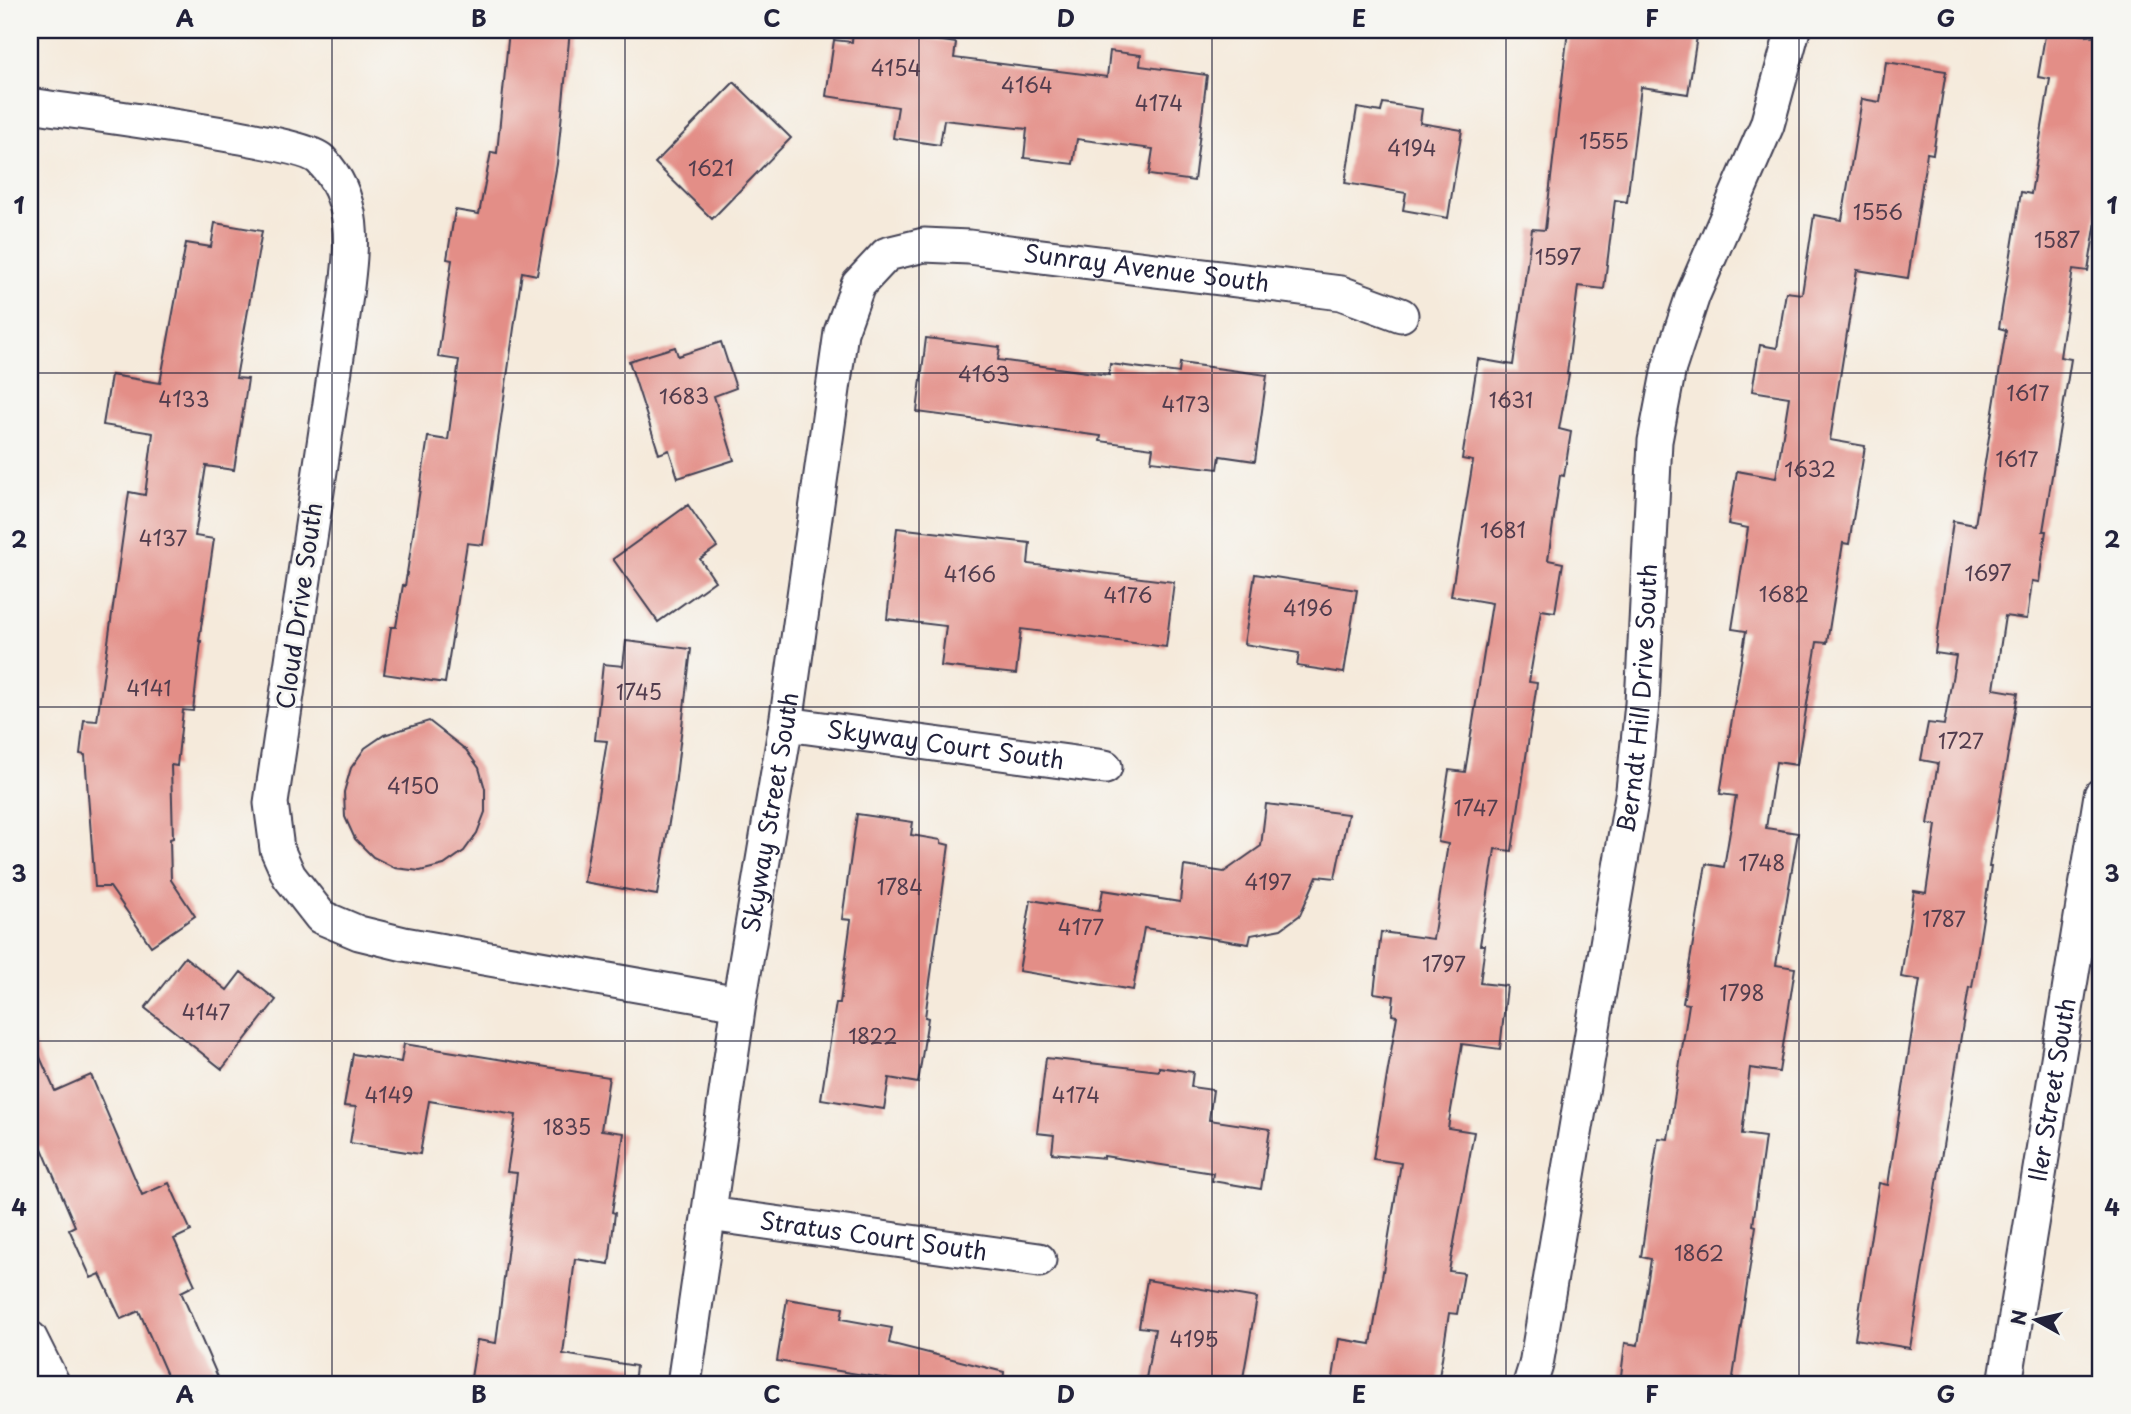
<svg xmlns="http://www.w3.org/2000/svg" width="2131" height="1414" viewBox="0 0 2131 1414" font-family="'Playpen Sans',sans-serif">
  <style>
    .building { fill: #e38e87 }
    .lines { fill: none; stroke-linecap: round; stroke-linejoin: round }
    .minor-casing { stroke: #424053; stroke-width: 37 }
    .minor { stroke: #fff; stroke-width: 33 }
    .grid { fill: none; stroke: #22223b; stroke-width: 2; stroke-opacity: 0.55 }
    .labels { text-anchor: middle; stroke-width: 6; stroke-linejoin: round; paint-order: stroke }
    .number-label { font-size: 21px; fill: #523d4e }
    .street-label { font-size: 24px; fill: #22223b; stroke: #f6f6f2 }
    .neatline { fill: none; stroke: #22223b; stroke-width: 2.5 }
    .grid-label { font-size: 23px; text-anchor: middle; font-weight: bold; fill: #22223b }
  </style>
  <rect width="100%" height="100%" fill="#f6f6f2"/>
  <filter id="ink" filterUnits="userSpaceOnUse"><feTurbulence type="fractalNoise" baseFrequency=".0143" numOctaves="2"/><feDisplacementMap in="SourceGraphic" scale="14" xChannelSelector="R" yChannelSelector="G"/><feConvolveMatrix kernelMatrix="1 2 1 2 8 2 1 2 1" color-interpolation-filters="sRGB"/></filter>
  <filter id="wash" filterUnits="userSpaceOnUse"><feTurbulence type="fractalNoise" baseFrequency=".00686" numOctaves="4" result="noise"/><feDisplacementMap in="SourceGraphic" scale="28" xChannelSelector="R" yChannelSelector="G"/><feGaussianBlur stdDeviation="1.57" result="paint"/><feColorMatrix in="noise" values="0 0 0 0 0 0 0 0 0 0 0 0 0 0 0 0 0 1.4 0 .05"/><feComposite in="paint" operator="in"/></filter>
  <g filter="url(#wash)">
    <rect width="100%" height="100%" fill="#f5eadb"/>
    <g id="blocks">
      <path class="building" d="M509,30h61l-13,134 -20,111 -15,-3 -39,273 -16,-2 -22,140 -61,-9 7,-47h5l7,-42 2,1 23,-149 20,3 11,-80 -21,-3 14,-97 -5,-1 8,-49 24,4 12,-62 6,1z
        M853,30h19l84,13 -2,15 153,19 3,-26 31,4 -1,11 67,9 -13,106 -45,-6 4,-26 -76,-10 -4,25 -49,-6 3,-29 -83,-9 -4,25 -47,-7 5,-31 -72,-11 8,-56 18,2z
        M1568,30h130l-10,64 -47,-7 -14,115 -12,-2 -11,89 -26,-3 -11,88h2l-10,55 12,3 -7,44 -4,-1 -12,85 15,3 -8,49 -14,-2 -12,72 8,1 -25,168 -17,-2 -15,96h5l-5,38 27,3 -7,63 -38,-5 -14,84 26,4 -25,139 15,2 -7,41 -8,-1 -11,71h-106l7,-45 32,5 30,-181 -28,-4 24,-143 -5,-1 2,-19 -20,-3 7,-61 52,7 15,-95 -10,-2 11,-72 16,2 27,-169 -41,-7 22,-135 -11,-2 16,-100 35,6 19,-136 13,1z
        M2046,30l55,7v154l-13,80 -15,-2 -13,88 11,2 -28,172h3l-7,51 -7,-1 -5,38 -22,-3 -11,73 24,4 -29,174h2l-19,121 -3,-1 -59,361 -55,-9 24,-156 9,2 32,-205 -19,-3 13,-86 12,2 10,-68 -8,-1 10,-61 -17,-3 7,-37 16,2 12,-69 -21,-3 18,-132 22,4 31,-195 -7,-2 22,-136 10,2 19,-115 -12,-2z
        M1886,62l60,9 -13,83 -6,-1 -19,125 -51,-8 -27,170 35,6 -16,98 -6,-1 -16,100 -10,-1 -20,123 -21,-3 -10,66 32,5 -22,132 19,3 -16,104 -29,-4 -8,66 23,3 -12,88 3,1 -24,158h-112l5,-41 13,2 13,-86 -10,-2 17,-119 10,1 21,-135 -6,-1 23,-139 18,3 12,-71 -16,-2 26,-163 -14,-2 16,-101 -20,-4 9,-53 39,7 13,-81 -37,-6 8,-46 17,3 9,-56 16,2 12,-79 28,5 20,-121 18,3z
        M734,82l57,56 -79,81 -57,-56z
        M1383,103l39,6 -2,14 42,7 -14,88 -45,-8 3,-17 -61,-10 12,-75 24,4z
        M215,223l47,8 -26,147 12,1 -14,91 -28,-4 -11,70 19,3 -15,102h2l-8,70 -10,-1 -6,56 -6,-1 2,73 -3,1 1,41 24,36 -44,30 -41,-59h-15l-10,-132 -5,-1 4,-34 13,1 32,-229 16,3 8,-62 -50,-8 8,-50 49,8 26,-140 25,4z
        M926,338l74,9 -2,13 111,15 1,-11 69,9 1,-10 87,12 -12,86 -35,-5 -2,13 -67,-8 2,-13 -53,-7 1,-5 -184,-24z
        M721,342l15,46 -22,8 20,64 -56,18 -9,-28 -10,4 -30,-93 46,-14 3,9z
        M688,505l29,42 -17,12 15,22 -57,41 -45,-63z
        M897,528l133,15 -2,21 146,18 -8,65 -145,-18 -5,45 -75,-8 5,-40 -59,-7z
        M1255,574l102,16 -13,83 -47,-7 2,-13 -55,-9z
        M626,641l65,8 -16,137 -18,109 -73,-13 23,-141 -12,-1 8,-76 20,2z
        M429,721l37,29 13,18 6,21v23l-8,21 -13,18 -20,14 -24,6 -25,-3 -22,-11 -18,-18 -10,-22 -1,-25 7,-24 14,-20 19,-13z
        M1266,804l82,10 -13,64 -18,-2 -17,39 -19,14 -30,6 -2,9 -105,-16 -11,62 -114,-19 12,-71 68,11 4,-21 77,12 4,-36 40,6 37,-26z
        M857,814l56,8 -2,13 30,5v3l8,2 -24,172 3,1 -10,65 -29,-5 -5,31 -63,-10 15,-96h4l11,-83 -9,-1z
        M185,957l42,33 14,-18 35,28 -54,69 -77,-61z
        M30,1035l25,56 36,-16 51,120 27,-12 22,48 -17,8 21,46 -14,7 40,92h-50l-32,-73 -18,8 -21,-45 -9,4 -22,-49 6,-3 -34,-80 -11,5z
        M404,1044l205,33 -8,53 23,3 -12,79 3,1 -6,51 -34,-5 -12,95 73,12 -2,18h-164l7,-44 19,3 21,-170 -10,-1 9,-57 -87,-14 -9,53 -70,-11 6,-36 -12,-1 9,-52 48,8z
        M1046,1058l113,13v-4l34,5 -2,15 22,3 -4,30 61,9 -9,60 -49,-8 1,-8 -109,-17v2l-52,-5 2,-18 -17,-2z
        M1147,1280l110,18 -15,86h-97l10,-55 -16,-2z
        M787,1299l56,9 -2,11 51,9 -3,15 115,29 -1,12h-84l-142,-23z"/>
    </g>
  </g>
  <g filter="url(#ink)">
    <use href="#blocks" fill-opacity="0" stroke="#424053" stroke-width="2"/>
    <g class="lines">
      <defs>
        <g id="minor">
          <path d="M30,105c42,7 272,35 291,55 37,39 31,86 25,135l-75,508 6,46 12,27 32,41 38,16 45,11 335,59"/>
          <path id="s1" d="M786,724l319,43"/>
          <path id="s2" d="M709,1214l330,46"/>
          <path d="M30,1338l23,46"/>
          <path id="s3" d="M684,1384l55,-381 47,-279 55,-392 17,-47 29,-31 37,-9 45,2 372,46 60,22"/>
          <path id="s4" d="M1530,1384l6,-19 97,-575 9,-86 13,-263 14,-73 24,-73 74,-170 26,-95"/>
          <path id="s5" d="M2005,1384l96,-589"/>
        </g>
      </defs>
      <use href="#minor" class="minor-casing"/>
      <use href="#minor" class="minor"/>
    </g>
  </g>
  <path class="grid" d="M332,30v1354M625,30v1354M919,30v1354M1212,30v1354M1506,30v1354M1799,30v1354M30,373h2071M30,707h2071M30,1041h2071"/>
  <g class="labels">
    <g class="number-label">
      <text x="896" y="76">4154</text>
      <text x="1027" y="93">4164</text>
      <text x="1159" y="111">4174</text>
      <text x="1604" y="149">1555</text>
      <text x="1412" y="156">4194</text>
      <text x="711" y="176">1621</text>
      <text x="1878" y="220">1556</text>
      <text x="2057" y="248">1587</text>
      <text x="1558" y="265">1597</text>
      <text x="984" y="382">4163</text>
      <text x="2028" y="401">1617</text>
      <text x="684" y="404">1683</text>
      <text x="184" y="407">4133</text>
      <text x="1511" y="408">1631</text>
      <text x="1186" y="412">4173</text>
      <text x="2017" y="467">1617</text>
      <text x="1810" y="477">1632</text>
      <text x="1503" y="538">1681</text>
      <text x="163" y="546">4137</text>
      <text x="1988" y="581">1697</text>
      <text x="970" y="582">4166</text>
      <text x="1784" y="602">1682</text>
      <text x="1128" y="603">4176</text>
      <text x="1308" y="616">4196</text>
      <text x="149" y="696">4141</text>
      <text x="639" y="700">1745</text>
      <text x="1961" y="749">1727</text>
      <text x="413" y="794">4150</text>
      <text x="1476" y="816">1747</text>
      <text x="1762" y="871">1748</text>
      <text x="1268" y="890">4197</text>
      <text x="900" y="895">1784</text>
      <text x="1944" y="927">1787</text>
      <text x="1081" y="935">4177</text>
      <text x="1444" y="972">1797</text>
      <text x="1742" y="1001">1798</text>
      <text x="206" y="1020">4147</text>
      <text x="873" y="1044">1822</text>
      <text x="389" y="1103">4149</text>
      <text x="1076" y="1103">4174</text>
      <text x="567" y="1135">1835</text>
      <text x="1699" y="1261">1862</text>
      <text x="1194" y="1347">4195</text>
    </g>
    <g class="street-label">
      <text dy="8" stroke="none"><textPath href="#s3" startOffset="1418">Sunray Avenue South</textPath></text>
      <text transform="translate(300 606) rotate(-82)" y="8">Cloud Drive South</text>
      <text dy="8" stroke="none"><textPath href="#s4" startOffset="695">Berndt Hill Drive South</textPath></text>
      <text dy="8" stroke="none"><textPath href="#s1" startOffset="161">Skyway Court South</textPath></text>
      <text dy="8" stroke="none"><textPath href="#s3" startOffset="578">Skyway Street South</textPath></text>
      <text dy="8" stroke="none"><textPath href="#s5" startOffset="298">Iler Street South</textPath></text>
      <text dy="8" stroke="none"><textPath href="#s2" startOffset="166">Stratus Court South</textPath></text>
    </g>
  </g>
  <rect width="2131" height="1414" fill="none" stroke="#f6f6f2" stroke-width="77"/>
  <g transform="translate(2036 1320) rotate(278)" stroke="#f6f6f2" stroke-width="5" paint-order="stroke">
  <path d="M0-5L12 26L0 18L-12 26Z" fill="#22223b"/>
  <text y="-10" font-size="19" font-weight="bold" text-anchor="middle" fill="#22223b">N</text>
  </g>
  <rect x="38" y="38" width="2054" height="1338" class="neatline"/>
  <g class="grid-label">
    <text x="185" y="27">A</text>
    <text x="479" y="27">B</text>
    <text x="772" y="27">C</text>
    <text x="1066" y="27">D</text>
    <text x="1359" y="27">E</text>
    <text x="1652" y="27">F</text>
    <text x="1946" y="27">G</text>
    <text x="19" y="214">1</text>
    <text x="2112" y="214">1</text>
    <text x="19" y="548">2</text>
    <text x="2112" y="548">2</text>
    <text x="19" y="882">3</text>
    <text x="2112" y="882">3</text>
    <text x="19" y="1216">4</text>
    <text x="2112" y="1216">4</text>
    <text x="185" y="1403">A</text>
    <text x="479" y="1403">B</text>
    <text x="772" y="1403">C</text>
    <text x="1066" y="1403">D</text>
    <text x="1359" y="1403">E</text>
    <text x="1652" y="1403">F</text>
    <text x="1946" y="1403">G</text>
  </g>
</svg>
